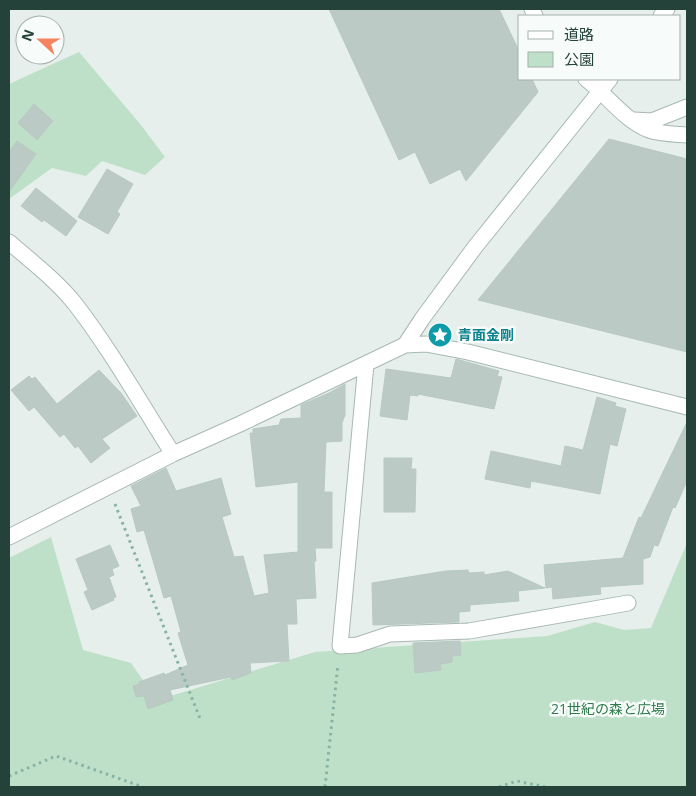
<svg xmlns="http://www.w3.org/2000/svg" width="696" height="796" viewBox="0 0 696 796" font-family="'Open Sans','Noto Sans JP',sans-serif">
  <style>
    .green { fill: #bfe0c8 }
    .building { fill: #bbcac4; stroke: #b8c9c2 }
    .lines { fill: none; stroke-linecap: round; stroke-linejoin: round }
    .minor-casing { stroke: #a8b8b2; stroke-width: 17 }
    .path { stroke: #86b3a5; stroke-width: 3; stroke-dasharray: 2.5 4; stroke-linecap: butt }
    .minor { stroke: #fff; stroke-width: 15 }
    .labels { text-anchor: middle; stroke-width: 5; stroke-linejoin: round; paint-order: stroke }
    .culture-label { font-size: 14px; font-weight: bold; fill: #0d838f; stroke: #f7fbf9; text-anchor: start }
    .park-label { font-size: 14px; fill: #2d7a4b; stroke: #f7fbf9 }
  </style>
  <rect width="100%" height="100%" fill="#e6efeb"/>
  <path class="green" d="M79,52l62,73 24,32 -20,18 -43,-14 -16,15 -34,-8 -43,31v-115z
    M51,537l32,113 48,13 26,37 158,-48 232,-16 48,-14 29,8 27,-2 36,-85v244h-678v-229z"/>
  <path class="building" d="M329,9h170l21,44v26h12l6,13 -72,89 -6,-12 -30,15 -15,-32 -16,8z
    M34,104l19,17 -16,19 -19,-17z
    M609,139l78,20v193l-209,-52z
    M17,141l19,13 -27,38v-40z
    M107,169l26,15 -16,28 3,2 -12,20 -30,-17z
    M36,188l41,33 -11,15 -22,-16 -2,2 -21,-16z
    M456,359l43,12 -2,5 5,1 -8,32 -76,-15v2l-8,-1 -3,25 -27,-4 6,-47 65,9z
    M99,370l22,23 16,23 -35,23 8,9 -19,15 -13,-17 -3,2 -11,-14 -4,3 -26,-30 -5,4 -18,-21 18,-14 3,3 3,-2 22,27z
    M345,384v31l-3,8v18l-16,1 -2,50h8v56h-17l1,13h-2l2,37 -20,1 1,25h-10l2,37 -39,2 1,10 -19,7 -1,-3 -61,13 3,10 -25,9 -4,-13 -8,1 -3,-11 7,-2 -1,-2 25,-9 1,2 23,-10 -10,-32 3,-1 -10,-36 -7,2 -20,-68 -7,2 -6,-23 10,-3 -10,-20 35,-18 10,23 45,-13 10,36 -9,3 12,40 9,-1 11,40 15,-3 -5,-38 34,-3v-70l-42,5 -6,-54h3v-4l26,-4 2,-6 20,-1v-13l28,-12z
    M597,397l19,6 -1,3 11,3 -9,37 -7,-2 -10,50 -69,-13 -1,7 -45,-9 6,-28 70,15 4,-20 18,4z
    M687,422v59l-12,27 -2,-1 -15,39 -4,-1 -4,12 -7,2v25l-43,3 1,7 -48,5 -1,-12 -6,1 -2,-23 79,-7 16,-41 2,1z
    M384,458h28l-1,11h5l-1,43h-31z
    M110,545l9,21 -7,3 2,6 -5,2 7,20 -3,1 1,2 -22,10 -8,-18 4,-2 -12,-31z
    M468,570l1,3 15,-1v3l24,-4 37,17 -27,3 1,10 -49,4v6l-11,1v10l-86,3 -1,-42 74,-12z
    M460,641l1,14 -9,1v6l-12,2 1,6 -26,3 -2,-30z"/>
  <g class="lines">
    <defs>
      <path id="minor" d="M532,9l3,7
        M661,16l6,-7
        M586,79c20,15 39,42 63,51 11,4 26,4 38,5
        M634,120l18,1 35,-14
        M9,242c23,20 48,39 67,63 36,47 65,99 97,149
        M405,345l17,-26 53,-72 135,-168
        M366,364l-26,282 17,-1 33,-11 79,-3 159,-28
        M9,537l164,-83 67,-30 165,-79 21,-1 42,8 219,55"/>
    </defs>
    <use href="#minor" class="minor-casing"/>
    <path class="path" d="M115,504l86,217
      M9,776l47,-20 87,31
      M325,787l13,-123
      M499,787l18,-6 29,6"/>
    <use href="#minor" class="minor"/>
  </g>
  <defs>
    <symbol id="sight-disc" viewBox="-11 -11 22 22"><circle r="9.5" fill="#0f9aa8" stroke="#f7fbf9"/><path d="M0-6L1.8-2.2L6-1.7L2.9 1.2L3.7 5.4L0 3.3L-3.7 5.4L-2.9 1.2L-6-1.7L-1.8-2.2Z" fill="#fff"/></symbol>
  </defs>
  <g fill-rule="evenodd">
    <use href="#sight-disc" x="426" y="321" width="28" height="28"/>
  </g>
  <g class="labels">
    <g class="culture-label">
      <text x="458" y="340">青面金剛</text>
    </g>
    <g class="park-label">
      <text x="608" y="714">21世紀の森と広場</text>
    </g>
  </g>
  <rect width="696" height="796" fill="none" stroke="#24423a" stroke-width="20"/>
  <rect x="518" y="15" width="162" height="65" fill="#f7fbf9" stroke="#a3b1ad"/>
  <rect x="528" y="31" width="25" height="8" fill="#ffffff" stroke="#a3b1ad"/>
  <text x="564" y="40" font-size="15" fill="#24423a">道路</text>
  <rect x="528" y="52" width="25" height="15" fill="#bfe0c8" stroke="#a3b1ad"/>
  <text x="564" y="65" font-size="15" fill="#24423a">公園</text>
  <g transform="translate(40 40) rotate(291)"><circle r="24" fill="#f7fbf9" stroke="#a3b1ad"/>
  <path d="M0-4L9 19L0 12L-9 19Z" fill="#f4845f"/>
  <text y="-8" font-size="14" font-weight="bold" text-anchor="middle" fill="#24423a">N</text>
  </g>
</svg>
